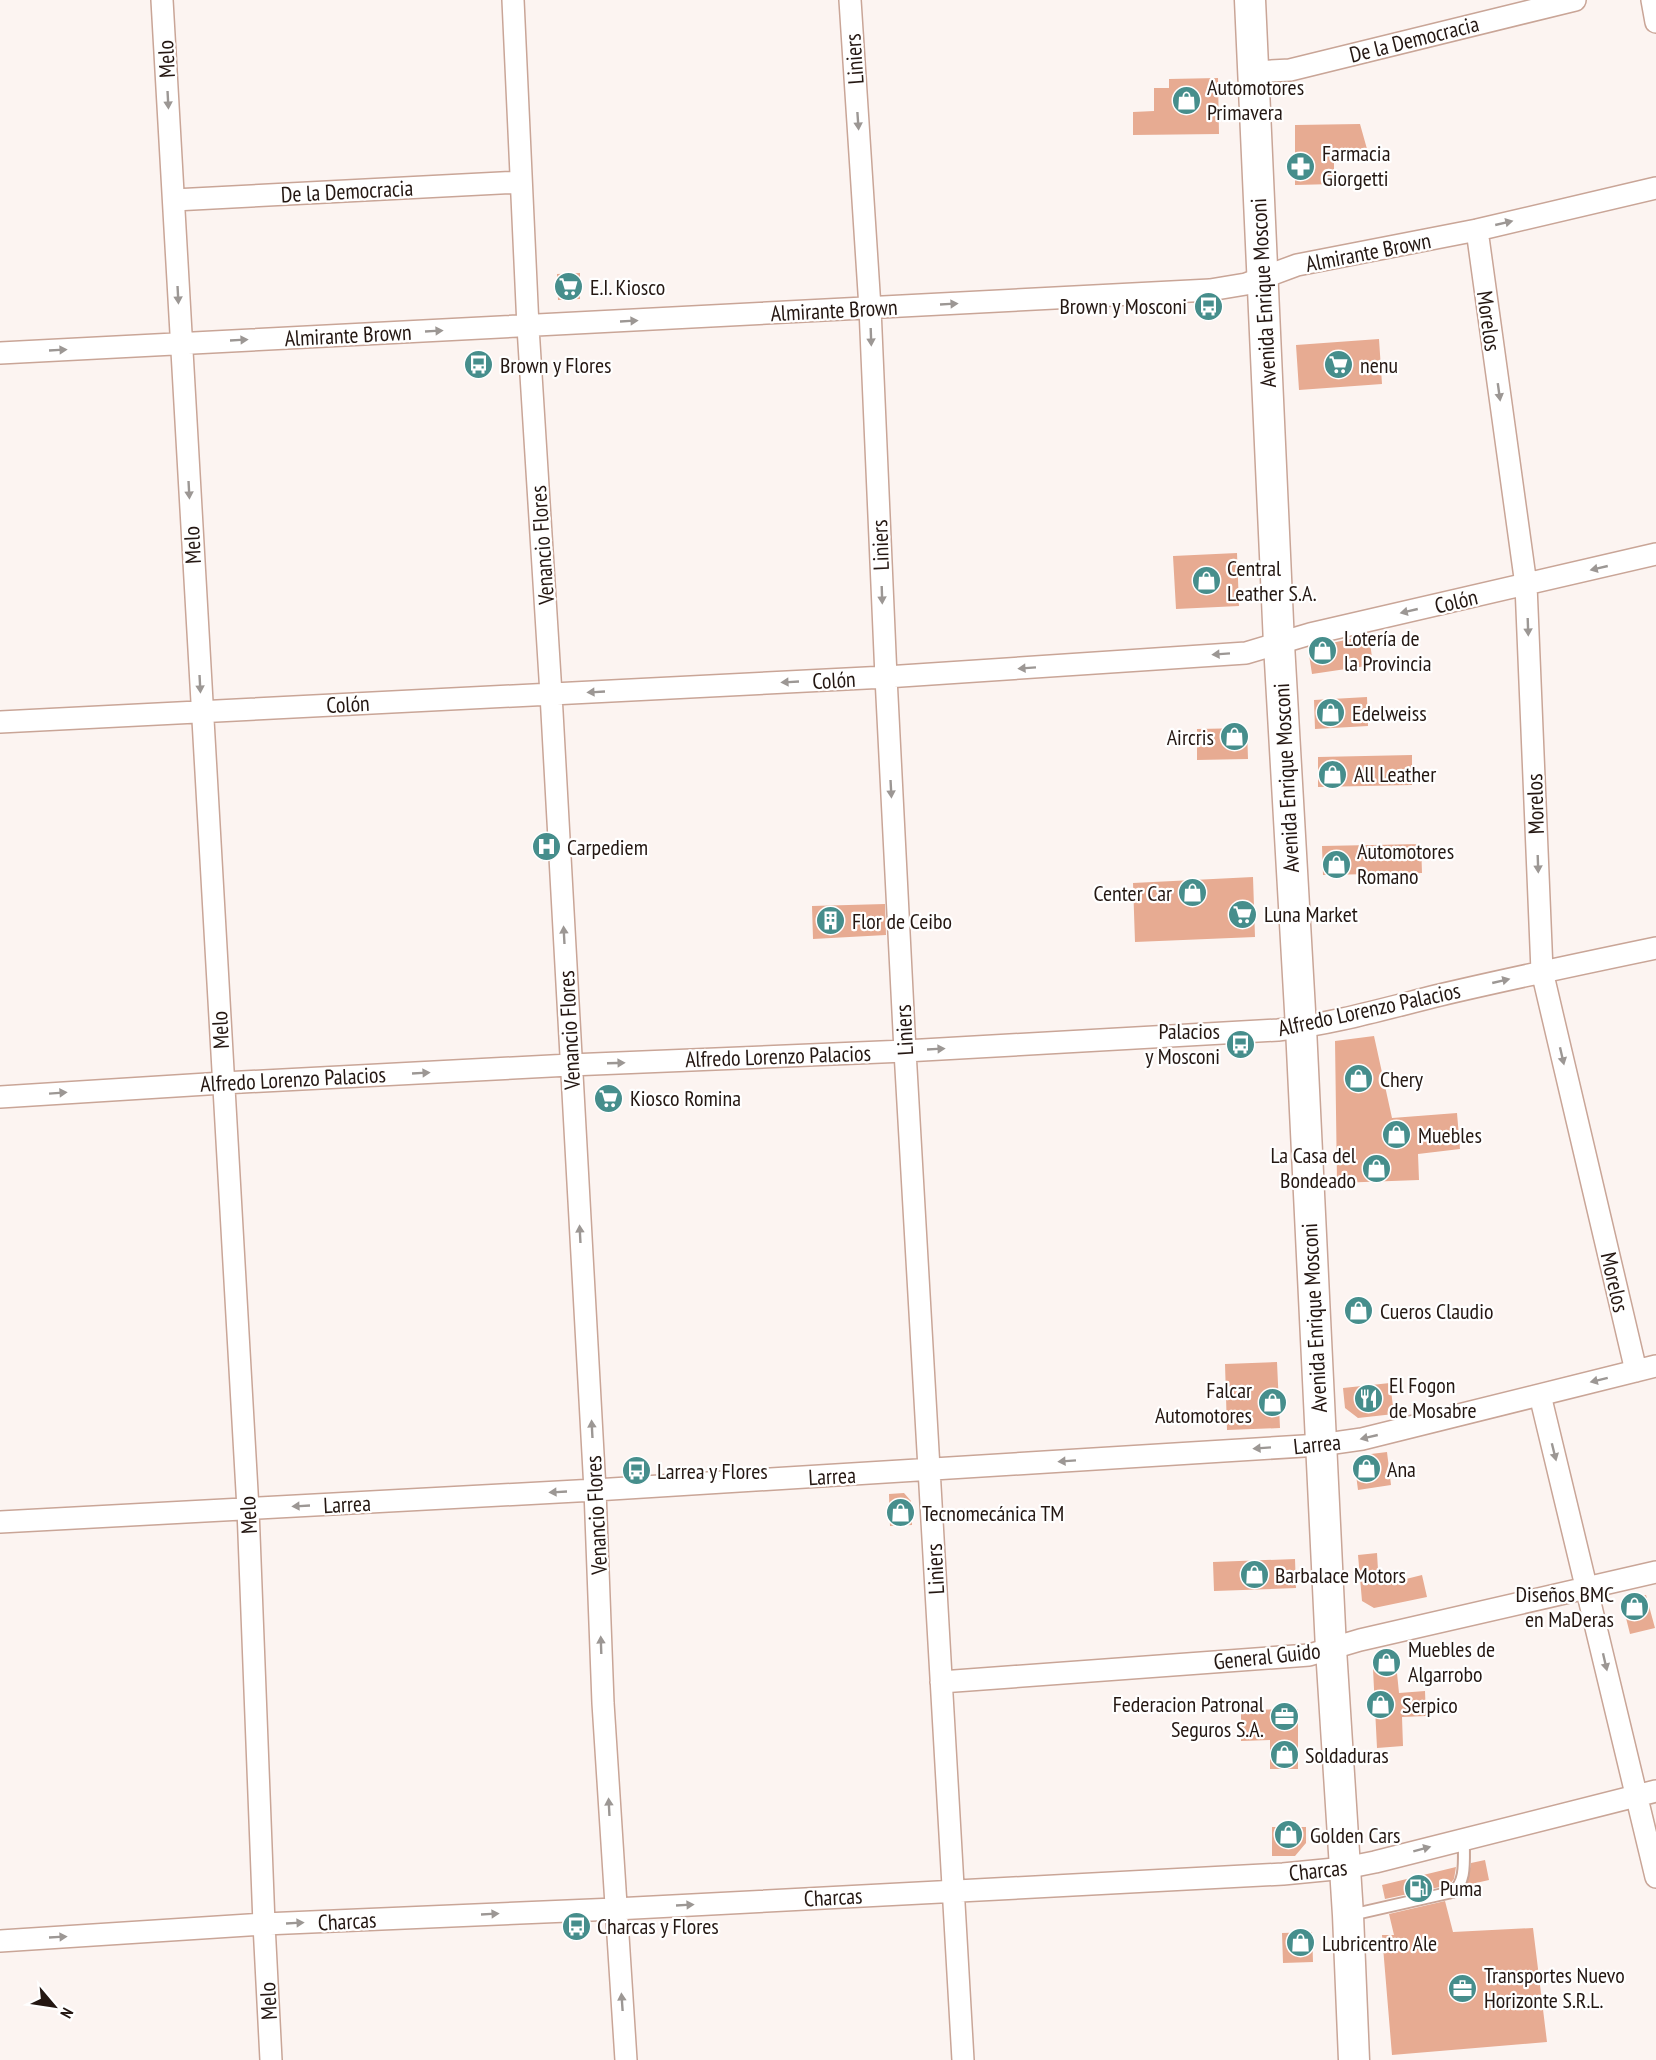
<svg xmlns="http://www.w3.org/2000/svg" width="1656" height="2060" viewBox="0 0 1656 2060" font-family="'PT Sans Narrow',sans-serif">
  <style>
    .building { fill: #e7ab92 }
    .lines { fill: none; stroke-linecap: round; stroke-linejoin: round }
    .lane-casing { stroke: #c9a597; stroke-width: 14 }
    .street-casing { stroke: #c9a597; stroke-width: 24 }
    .secondary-casing { stroke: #c9a597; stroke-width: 33 }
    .lane { stroke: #fff; stroke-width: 10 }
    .street { stroke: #fff; stroke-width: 21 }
    .secondary { stroke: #fff; stroke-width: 30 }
    .oneway { fill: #9c9794 }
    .labels { text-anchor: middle; stroke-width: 4.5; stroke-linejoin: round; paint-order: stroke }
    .street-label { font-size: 22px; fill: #241712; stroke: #fff }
    .poi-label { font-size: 22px; fill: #241712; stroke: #fff; text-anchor: start }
  </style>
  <rect width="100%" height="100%" fill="#fcf4f1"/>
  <path class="building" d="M1218,78l1,56 -86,1v-23l21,-1v-23h15v-9z
    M1360,124l7,25 -33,2v33l-39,1v-60z
    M580,273v26l-22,1 -1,-26z
    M1379,339l3,45 -83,6 -3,-45z
    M1237,553l2,53 -63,3 -3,-53z
    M1369,635l4,30 -61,9 -4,-26z
    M1367,697l1,29 -53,3 -1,-29z
    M1247,728l1,31 -51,1v-31z
    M1412,755v30l-94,2v-30z
    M1421,844l1,29 -99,2 -1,-29z
    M1253,877l2,60 -120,5 -2,-59z
    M885,904l1,31 -73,4 -1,-33z
    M1374,1036l18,82 65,-5 3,36 -42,5 1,26 -82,3 -2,-142z
    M618,1087l1,17 -19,1 -1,-17z
    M1277,1362l3,66 -53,2 -2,-66z
    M1390,1383l4,31 -36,4 -13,-10 -2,-20z
    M1387,1452l4,33 -33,5 -3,-23 8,-12z
    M904,1493l7,8 1,24 -22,1 -1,-32z
    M1377,1553l1,17 16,12 28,-7 5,22 -53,11 -12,-7 -4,-46z
    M1295,1559l1,29 -82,3 -1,-29z
    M1646,1595l9,33 -25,6 -6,-24 9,-12z
    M1395,1653l4,40 26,-2 1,25 -24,1 1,29 -26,2 -4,-79 10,-15z
    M1298,1709v60h-28v-29l-29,1v-31z
    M1272,1827h34v16l-11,13h-23z
    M1485,1860l4,20 -22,5 4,-22z
    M1456,1867l-2,12 -5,6 -64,14 -3,-14z
    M1445,1901l8,31 80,-4 14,114 -155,13 -10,-120h12l-5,-21z
    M1312,1932l1,30 -30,1 -1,-30z"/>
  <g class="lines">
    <defs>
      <path id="lane" d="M1351,1915l101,-23c16,-9 11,-37 12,-54"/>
      <path id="street" d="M162,0l86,1509 16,415 7,136
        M513,0l15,327 23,367 44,796 8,213 23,357
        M850,0l20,308 16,369 19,374 58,1009
        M1652,0l4,22
        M1253,72l37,-2 285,-70
        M174,200l347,-18
        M1477,230l49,355 16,386 94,400
        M0,353l1210,-63 36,-6 51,-19 180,-35 179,-42
        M0,722l886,-45 360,-24 64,-19 346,-80
        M0,1097l223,-14 347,-18 335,-14 373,-21c55,-6 109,-22 162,-35 72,-17 144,-32 216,-47
        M1540,1395l116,482
        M0,1522l595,-32 725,-45 42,-6 294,-73
        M941,1682l368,-27 51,-15 296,-68
        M0,1941l264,-17 351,-15 668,-35 62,-6 30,-6 281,-71"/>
      <path id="secondary" d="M1250,0l29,644 22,384 30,621 17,266 6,145"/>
    </defs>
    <use href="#lane" class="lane-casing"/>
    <use href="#street" class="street-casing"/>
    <use href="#secondary" class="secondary-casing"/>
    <use href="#lane" class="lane"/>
    <use href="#street" class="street"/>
    <use href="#secondary" class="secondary"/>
  </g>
  <defs><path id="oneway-solid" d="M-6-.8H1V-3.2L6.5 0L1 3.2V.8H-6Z" transform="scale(1.5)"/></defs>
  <g class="oneway">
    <use href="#oneway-solid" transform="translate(168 100) rotate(87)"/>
    <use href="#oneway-solid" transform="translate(858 121) rotate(86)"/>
    <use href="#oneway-solid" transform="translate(1504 223) rotate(-13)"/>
    <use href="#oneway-solid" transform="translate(178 295) rotate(87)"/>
    <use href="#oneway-solid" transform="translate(949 304) rotate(-3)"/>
    <use href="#oneway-solid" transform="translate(629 321) rotate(-3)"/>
    <use href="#oneway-solid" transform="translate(434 331) rotate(-3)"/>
    <use href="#oneway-solid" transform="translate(871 337) rotate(88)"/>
    <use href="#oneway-solid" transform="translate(239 340) rotate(-3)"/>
    <use href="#oneway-solid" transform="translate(58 350) rotate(-3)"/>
    <use href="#oneway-solid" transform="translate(1499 392) rotate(82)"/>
    <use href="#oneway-solid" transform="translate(189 490) rotate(87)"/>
    <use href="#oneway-solid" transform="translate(1599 568) rotate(167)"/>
    <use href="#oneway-solid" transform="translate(882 595) rotate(88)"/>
    <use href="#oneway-solid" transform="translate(1409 611) rotate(167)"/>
    <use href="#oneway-solid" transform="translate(1528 627) rotate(88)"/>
    <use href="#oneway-solid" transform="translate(1221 654) rotate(176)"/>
    <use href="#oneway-solid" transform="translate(1027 668) rotate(176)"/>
    <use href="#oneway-solid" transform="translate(790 682) rotate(177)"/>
    <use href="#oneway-solid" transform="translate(200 684) rotate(87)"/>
    <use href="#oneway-solid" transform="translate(596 692) rotate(177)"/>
    <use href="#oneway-solid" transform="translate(891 789) rotate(87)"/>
    <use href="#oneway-solid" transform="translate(1538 864) rotate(88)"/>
    <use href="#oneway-solid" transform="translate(564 935) rotate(-93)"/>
    <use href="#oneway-solid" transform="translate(1501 981) rotate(-13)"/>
    <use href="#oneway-solid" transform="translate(936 1049) rotate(-3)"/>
    <use href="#oneway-solid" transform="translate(1562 1056) rotate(77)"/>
    <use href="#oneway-solid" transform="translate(616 1063) rotate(-2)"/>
    <use href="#oneway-solid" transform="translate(421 1073) rotate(-3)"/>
    <use href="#oneway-solid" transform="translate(58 1093) rotate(-4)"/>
    <use href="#oneway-solid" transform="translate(580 1234) rotate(-93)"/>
    <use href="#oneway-solid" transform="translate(1599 1380) rotate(166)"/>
    <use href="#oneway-solid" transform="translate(592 1429) rotate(-93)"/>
    <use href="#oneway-solid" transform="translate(1369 1437) rotate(167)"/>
    <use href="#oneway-solid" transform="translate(1262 1448) rotate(176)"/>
    <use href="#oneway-solid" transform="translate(1554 1452) rotate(76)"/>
    <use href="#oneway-solid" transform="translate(1067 1461) rotate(176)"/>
    <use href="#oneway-solid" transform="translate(558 1492) rotate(177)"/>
    <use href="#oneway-solid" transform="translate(301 1506) rotate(177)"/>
    <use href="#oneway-solid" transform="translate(601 1645) rotate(-92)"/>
    <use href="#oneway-solid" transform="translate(1605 1662) rotate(77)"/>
    <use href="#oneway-solid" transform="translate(609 1807) rotate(-93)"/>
    <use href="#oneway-solid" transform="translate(1422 1849) rotate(-15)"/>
    <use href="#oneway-solid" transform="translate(685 1905) rotate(-3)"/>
    <use href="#oneway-solid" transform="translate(490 1914) rotate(-3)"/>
    <use href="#oneway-solid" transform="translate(295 1923) rotate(-3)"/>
    <use href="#oneway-solid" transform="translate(58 1937) rotate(-3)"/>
    <use href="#oneway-solid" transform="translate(622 2002) rotate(-94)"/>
  </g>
  <defs>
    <symbol id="shop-disc" viewBox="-11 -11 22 22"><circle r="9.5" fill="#468e8c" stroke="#fff"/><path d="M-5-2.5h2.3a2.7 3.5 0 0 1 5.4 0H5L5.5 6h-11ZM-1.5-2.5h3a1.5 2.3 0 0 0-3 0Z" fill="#fff"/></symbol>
    <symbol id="pharmacy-disc" viewBox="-11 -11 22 22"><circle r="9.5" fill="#468e8c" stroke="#fff"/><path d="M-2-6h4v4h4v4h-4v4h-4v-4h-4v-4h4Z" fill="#fff"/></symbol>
    <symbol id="supermarket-disc" viewBox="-11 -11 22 22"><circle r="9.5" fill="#468e8c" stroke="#fff"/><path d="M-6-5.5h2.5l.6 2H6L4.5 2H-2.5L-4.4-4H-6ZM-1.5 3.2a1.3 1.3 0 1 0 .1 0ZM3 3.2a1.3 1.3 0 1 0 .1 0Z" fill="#fff"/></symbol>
    <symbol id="bus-disc" viewBox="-11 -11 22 22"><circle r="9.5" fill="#468e8c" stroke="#fff"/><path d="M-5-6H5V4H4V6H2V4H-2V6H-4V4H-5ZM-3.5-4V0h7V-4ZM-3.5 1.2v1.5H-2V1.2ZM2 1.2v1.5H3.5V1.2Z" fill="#fff"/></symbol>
    <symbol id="hospital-disc" viewBox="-11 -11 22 22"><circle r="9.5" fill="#468e8c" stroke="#fff"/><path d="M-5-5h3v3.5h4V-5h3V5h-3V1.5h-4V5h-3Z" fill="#fff"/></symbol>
    <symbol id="building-disc" viewBox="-11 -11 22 22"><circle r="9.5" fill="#468e8c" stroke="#fff"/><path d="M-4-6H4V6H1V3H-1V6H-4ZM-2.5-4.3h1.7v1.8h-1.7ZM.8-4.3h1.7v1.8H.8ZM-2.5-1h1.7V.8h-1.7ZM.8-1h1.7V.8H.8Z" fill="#fff"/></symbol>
    <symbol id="restaurant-disc" viewBox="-11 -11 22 22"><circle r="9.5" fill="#468e8c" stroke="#fff"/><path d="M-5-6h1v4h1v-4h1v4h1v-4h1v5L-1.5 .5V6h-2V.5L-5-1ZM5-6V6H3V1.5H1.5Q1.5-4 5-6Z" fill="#fff"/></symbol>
    <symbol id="office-disc" viewBox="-11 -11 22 22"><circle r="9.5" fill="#468e8c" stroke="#fff"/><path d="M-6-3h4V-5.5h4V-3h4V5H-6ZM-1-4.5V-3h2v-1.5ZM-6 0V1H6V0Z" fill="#fff"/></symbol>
    <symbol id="fuel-disc" viewBox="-11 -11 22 22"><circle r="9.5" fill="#468e8c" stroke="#fff"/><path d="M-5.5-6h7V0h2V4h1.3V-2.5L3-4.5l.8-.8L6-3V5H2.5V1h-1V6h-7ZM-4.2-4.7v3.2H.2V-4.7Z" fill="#fff"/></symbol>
  </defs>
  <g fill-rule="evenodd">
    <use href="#shop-disc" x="1170" y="84" width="33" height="33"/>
    <use href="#pharmacy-disc" x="1284" y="150" width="33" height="33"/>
    <use href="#supermarket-disc" x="552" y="270" width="33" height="33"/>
    <use href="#bus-disc" x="1192" y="290" width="33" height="33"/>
    <use href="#bus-disc" x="462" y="348" width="33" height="33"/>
    <use href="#supermarket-disc" x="1322" y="348" width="33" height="33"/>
    <use href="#shop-disc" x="1190" y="564" width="33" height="33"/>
    <use href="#shop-disc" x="1306" y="634" width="33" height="33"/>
    <use href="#shop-disc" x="1314" y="696" width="33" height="33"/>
    <use href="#shop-disc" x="1218" y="720" width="33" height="33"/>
    <use href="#shop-disc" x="1316" y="758" width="33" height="33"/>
    <use href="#hospital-disc" x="530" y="830" width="33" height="33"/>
    <use href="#shop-disc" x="1320" y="848" width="33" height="33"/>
    <use href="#shop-disc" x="1176" y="876" width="33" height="33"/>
    <use href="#supermarket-disc" x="1226" y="898" width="33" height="33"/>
    <use href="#building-disc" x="814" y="904" width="33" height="33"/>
    <use href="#bus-disc" x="1224" y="1028" width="33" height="33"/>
    <use href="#shop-disc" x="1342" y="1062" width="33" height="33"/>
    <use href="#supermarket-disc" x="592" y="1082" width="33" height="33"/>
    <use href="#shop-disc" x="1380" y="1118" width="33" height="33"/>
    <use href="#shop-disc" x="1360" y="1152" width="33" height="33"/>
    <use href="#shop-disc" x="1342" y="1294" width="33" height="33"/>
    <use href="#restaurant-disc" x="1352" y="1382" width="33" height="33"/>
    <use href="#shop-disc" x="1256" y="1386" width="33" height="33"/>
    <use href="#shop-disc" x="1350" y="1452" width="33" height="33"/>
    <use href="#bus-disc" x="620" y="1454" width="33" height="33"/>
    <use href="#shop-disc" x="884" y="1496" width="33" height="33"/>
    <use href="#shop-disc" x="1238" y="1558" width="33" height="33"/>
    <use href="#shop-disc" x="1618" y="1590" width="33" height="33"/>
    <use href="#shop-disc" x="1370" y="1646" width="33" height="33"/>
    <use href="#shop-disc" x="1364" y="1688" width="33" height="33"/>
    <use href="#office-disc" x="1268" y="1700" width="33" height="33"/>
    <use href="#shop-disc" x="1268" y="1738" width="33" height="33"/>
    <use href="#shop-disc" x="1272" y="1818" width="33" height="33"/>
    <use href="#fuel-disc" x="1402" y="1872" width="33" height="33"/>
    <use href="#bus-disc" x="560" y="1910" width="33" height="33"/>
    <use href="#shop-disc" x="1284" y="1926" width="33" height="33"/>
    <use href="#office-disc" x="1446" y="1972" width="33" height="33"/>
  </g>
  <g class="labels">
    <g class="street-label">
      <text transform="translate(1414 39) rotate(-14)" y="8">De la Democracia</text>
      <text transform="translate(166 59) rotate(-93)" y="8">Melo</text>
      <text transform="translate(854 59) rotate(-94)" y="8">Liniers</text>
      <text transform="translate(347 191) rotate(-3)" y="8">De la Democracia</text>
      <text transform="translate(1368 252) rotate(-11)" y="8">Almirante Brown</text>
      <text transform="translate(1263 293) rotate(-93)" y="8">Avenida Enrique Mosconi</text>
      <text transform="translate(834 310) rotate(-3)" y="8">Almirante Brown</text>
      <text transform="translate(1489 321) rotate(82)" y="8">Morelos</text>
      <text transform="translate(348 335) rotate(-3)" y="8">Almirante Brown</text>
      <text transform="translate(192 545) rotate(-93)" y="8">Melo</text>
      <text transform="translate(542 545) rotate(-94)" y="8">Venancio Flores</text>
      <text transform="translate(880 545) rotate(-92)" y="8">Liniers</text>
      <text transform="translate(1456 601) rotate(-13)" y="8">Colón</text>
      <text transform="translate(834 680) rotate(-3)" y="8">Colón</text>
      <text transform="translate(348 704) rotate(-3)" y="8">Colón</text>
      <text transform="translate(1286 778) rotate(-93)" y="8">Avenida Enrique Mosconi</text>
      <text transform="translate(1535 804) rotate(-92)" y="8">Morelos</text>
      <text transform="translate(1369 1009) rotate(-12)" y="8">Alfredo Lorenzo Palacios</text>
      <text transform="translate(220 1030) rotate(-93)" y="8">Melo</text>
      <text transform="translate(569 1030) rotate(-93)" y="8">Venancio Flores</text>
      <text transform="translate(904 1030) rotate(-93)" y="8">Liniers</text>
      <text transform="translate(778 1056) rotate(-2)" y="8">Alfredo Lorenzo Palacios</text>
      <text transform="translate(293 1079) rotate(-3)" y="8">Alfredo Lorenzo Palacios</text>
      <text transform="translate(1615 1282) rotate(77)" y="8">Morelos</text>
      <text transform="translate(1314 1318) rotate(-93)" y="8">Avenida Enrique Mosconi</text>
      <text transform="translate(1317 1444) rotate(-6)" y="8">Larrea</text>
      <text transform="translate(832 1476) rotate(-3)" y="8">Larrea</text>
      <text transform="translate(347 1504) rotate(-3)" y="8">Larrea</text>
      <text transform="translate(248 1515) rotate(-93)" y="8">Melo</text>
      <text transform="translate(596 1515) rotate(-93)" y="8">Venancio Flores</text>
      <text transform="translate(935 1569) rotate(-93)" y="8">Liniers</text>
      <text transform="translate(1267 1656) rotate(-6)" y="8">General Guido</text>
      <text transform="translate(1318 1870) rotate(-6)" y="8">Charcas</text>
      <text transform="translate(833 1897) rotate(-3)" y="8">Charcas</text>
      <text transform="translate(347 1921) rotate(-3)" y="8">Charcas</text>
      <text transform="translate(268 2001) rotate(-93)" y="8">Melo</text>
    </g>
    <g class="poi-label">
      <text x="1207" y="95">Automotores<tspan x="1207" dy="25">Primavera</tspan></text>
      <text x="1322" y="161">Farmacia<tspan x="1322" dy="25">Giorgetti</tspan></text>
      <text x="590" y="295">E.I. Kiosco</text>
      <text x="1187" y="314" text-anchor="end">Brown y Mosconi</text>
      <text x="500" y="373">Brown y Flores</text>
      <text x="1360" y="373">nenu</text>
      <text x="1227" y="576">Central<tspan x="1227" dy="25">Leather S.A.</tspan></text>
      <text x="1344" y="646">Lotería de<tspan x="1344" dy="25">la Provincia</tspan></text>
      <text x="1352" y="721">Edelweiss</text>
      <text x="1214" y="745" text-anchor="end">Aircris</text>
      <text x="1354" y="782">All Leather</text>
      <text x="567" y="855">Carpediem</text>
      <text x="1357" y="859">Automotores<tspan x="1357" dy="25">Romano</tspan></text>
      <text x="1172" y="901" text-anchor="end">Center Car</text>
      <text x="1264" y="922">Luna Market</text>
      <text x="852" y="929">Flor de Ceibo</text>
      <text x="1220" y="1039" text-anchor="end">Palacios<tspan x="1220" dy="25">y Mosconi</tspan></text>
      <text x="1380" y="1087">Chery</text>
      <text x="630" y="1106">Kiosco Romina</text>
      <text x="1418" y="1143">Muebles</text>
      <text x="1356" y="1163" text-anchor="end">La Casa del<tspan x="1356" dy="25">Bondeado</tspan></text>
      <text x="1380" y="1319">Cueros Claudio</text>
      <text x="1389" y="1393">El Fogon<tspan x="1389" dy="25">de Mosabre</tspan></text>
      <text x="1252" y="1398" text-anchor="end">Falcar<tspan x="1252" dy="25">Automotores</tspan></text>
      <text x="1387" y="1477">Ana</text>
      <text x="657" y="1479">Larrea y Flores</text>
      <text x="922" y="1521">Tecnomecánica TM</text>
      <text x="1275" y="1583">Barbalace Motors</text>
      <text x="1614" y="1602" text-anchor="end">Diseños BMC<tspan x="1614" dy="25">en MaDeras</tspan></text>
      <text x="1408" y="1657">Muebles de<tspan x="1408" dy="25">Algarrobo</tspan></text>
      <text x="1264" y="1712" text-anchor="end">Federacion Patronal<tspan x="1264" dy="25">Seguros S.A.</tspan></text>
      <text x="1402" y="1713">Serpico</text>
      <text x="1305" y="1763">Soldaduras</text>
      <text x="1310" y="1843">Golden Cars</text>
      <text x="1440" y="1896">Puma</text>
      <text x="597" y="1934">Charcas y Flores</text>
      <text x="1322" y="1951">Lubricentro Ale</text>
      <text x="1484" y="1983">Transportes Nuevo<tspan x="1484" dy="25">Horizonte S.R.L.</tspan></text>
    </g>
  </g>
  <g transform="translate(54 2006) rotate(119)" stroke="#ffffff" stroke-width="4.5" paint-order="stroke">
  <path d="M0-4.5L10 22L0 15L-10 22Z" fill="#241712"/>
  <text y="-9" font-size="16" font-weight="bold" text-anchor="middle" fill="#241712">N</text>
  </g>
</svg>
